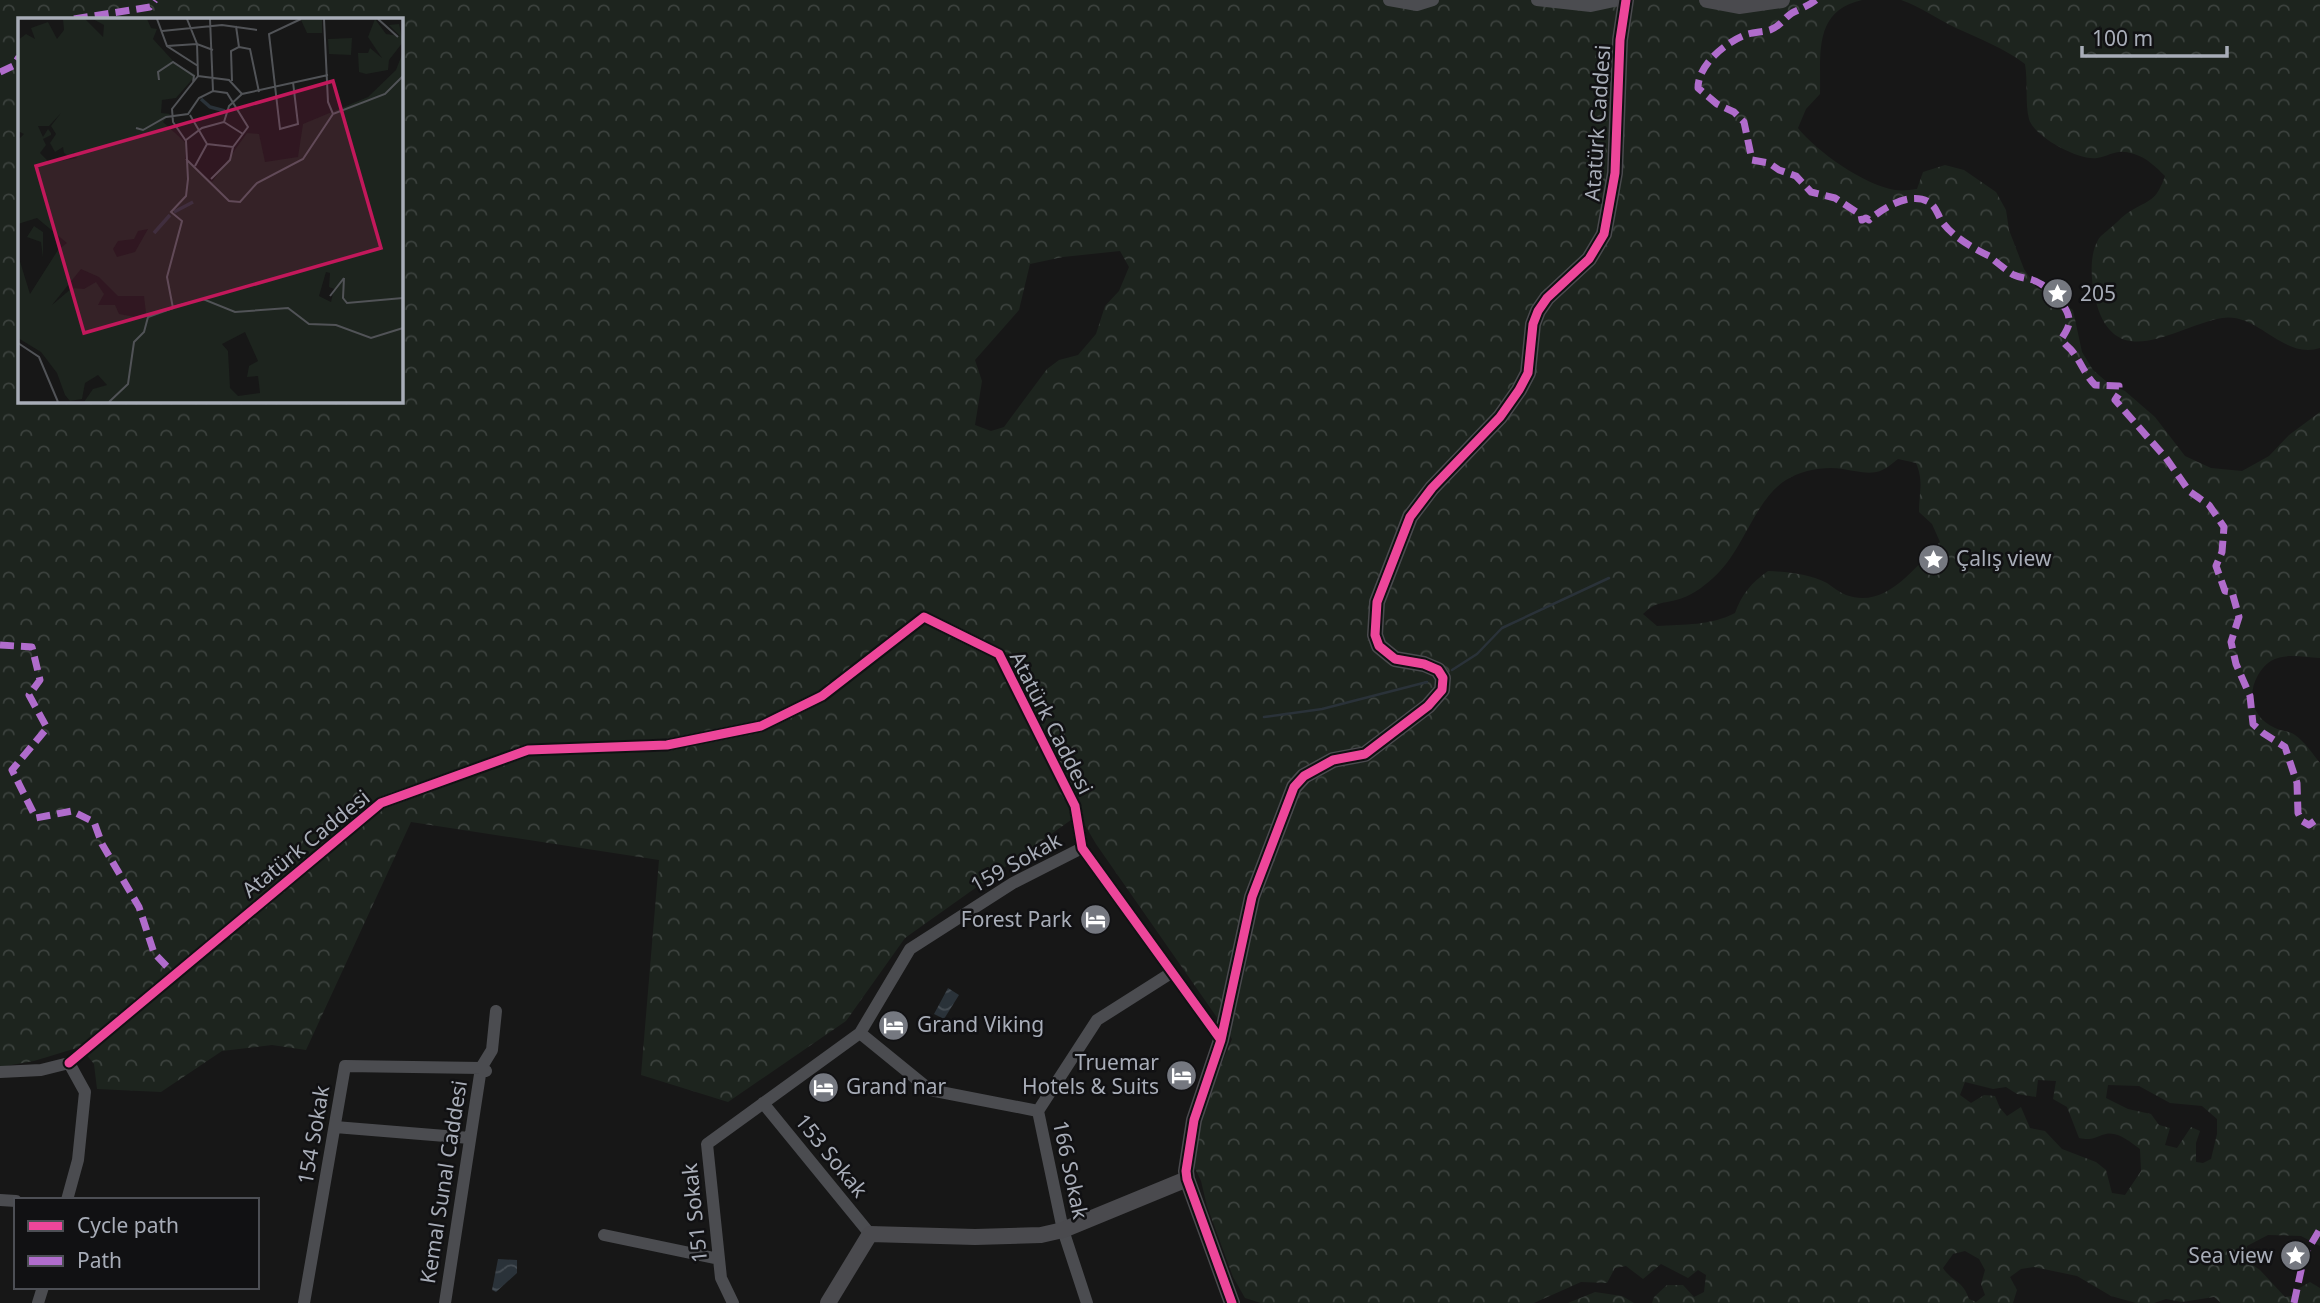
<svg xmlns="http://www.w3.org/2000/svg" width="2320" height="1303" viewBox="0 0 2320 1303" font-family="'Noto Sans',sans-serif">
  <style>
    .forest { fill: url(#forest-crowns); fill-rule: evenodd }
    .water { fill: url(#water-waves) }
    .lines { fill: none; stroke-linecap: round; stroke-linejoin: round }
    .stream { stroke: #2a3239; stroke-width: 2.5 }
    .street { stroke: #4b4c50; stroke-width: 12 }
    .secondary { stroke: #4a4a4e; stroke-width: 16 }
    .quiet { stroke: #b06ccc; stroke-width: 7; stroke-dasharray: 14 7; stroke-linecap: butt }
    .cycleway-casing { stroke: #111113; stroke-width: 13 }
    .cycleway { stroke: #ed469a; stroke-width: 9 }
    .labels { text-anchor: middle; stroke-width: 5; stroke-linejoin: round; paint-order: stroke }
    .street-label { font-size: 21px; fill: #a8adb8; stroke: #111113 }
    .poi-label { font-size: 21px; fill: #a8adb8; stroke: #111113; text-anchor: start }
    .inset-river { fill: none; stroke: #2a3239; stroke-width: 3.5 }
    .inset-road { fill: none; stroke: #515357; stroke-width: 2 }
    .view { fill: #c2185b; fill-opacity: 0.15; stroke: #c2185b; stroke-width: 3.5 }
    .inset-edge { fill: none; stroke: #a8adb8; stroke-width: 3.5 }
  </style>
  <defs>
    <pattern id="forest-crowns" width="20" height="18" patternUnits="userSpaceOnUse" patternTransform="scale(1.75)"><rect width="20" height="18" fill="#1d241e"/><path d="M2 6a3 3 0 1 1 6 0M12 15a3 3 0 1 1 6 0" fill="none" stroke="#3b413d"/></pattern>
    <pattern id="water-waves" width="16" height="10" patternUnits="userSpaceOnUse" patternTransform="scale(1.75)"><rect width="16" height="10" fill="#2a3239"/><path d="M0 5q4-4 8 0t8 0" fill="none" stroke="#464d54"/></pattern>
  </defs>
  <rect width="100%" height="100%" fill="#171717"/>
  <path class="forest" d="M0,0h1862c-49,11 -41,54 -42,94l-14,15 -8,19c18,23 66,57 97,62 7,1 15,0 22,-1l6,-17 22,-7 19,5 32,22 10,18 3,20 15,39 12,18 37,23 9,42 11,18 15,13 17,8 30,26 30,39 26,12 31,3 27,-15 20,-21 31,-23v246c-25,-1 -47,-9 -62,17 -12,21 -5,43 17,53 6,3 15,3 20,7 9,6 18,19 25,28v483l-19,-10 -33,-1 -21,11 -3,13 16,11 25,27 7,-1 4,-6 14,-8 10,6v15h-99l-7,-6 -32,5 -16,-3 -12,4h-18l-25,-7 -34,-20 -43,-9 -13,2 -11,8 7,13 -4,13h-361l2,-6 13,-12h16l11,12 10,-5 2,-17 -8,-5 -10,8 -27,-14 -18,15 -17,-13 -11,2 -8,15 -26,-1 -47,21h-273l-16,-5 -12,-21 -26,-71 -6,-25 -9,-19 7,-45 33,-78 -136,-195 -14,-24h-11l-166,118 -59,83 -118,81 -87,-27 18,-215 -248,-38 -105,228 -34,-5 -50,6 -61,41 -64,-3 -3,-25 -14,-17 -46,14 -34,6zM19,19h382v382h-382zM1120,251l9,16 -10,24 -14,15 -9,28 -18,21 -19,5 -12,9 -43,58 -13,4 -16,-6 7,-44 -7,-21 44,-50 11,-46 33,-7zM1898,459l18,4c8,19 3,28 3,49l13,12 8,18c-24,24 -54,68 -94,53 -7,-3 -13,-8 -19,-12 -19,-9 -38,-11 -59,-12 -17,12 -26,23 -33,42 -25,13 -50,11 -78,13l-14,-12c13,-12 17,-10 33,-14 14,-3 27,-13 37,-22 31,-27 41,-78 73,-98 16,-10 39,-14 57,-11 12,2 26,6 37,2 6,-2 13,-8 18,-12zM2038,1080l18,1 -3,18 14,8 12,31c11,2 13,1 23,-3 14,-6 27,6 38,14l1,22 -16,24 -13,-2 -6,-23 -10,-8 -34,-13 -17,-18 -15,-3 -9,-21 -14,9 -7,-8 -5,-12 -11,-1 -13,8 -11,-8 5,-13 28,7 13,-2 11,7 19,3zM2108,1085l31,1 31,17 32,3 15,13v15l-6,25 -8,4 -7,-1v-19l4,-12 -9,-4 -14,21 -12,-3 5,-17 -11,-3 -8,-11 -23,-5 -22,-11zM1965,1251l14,8 6,11 -4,14 4,11 -9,7 -7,-3c-7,-20 -16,-16 -26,-31l10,-14z
    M1901,0h419v348c-37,12 -62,-36 -98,-30 -47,8 -108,59 -127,-20 -4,-18 -6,-42 3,-58 2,-4 8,-8 11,-11 7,-5 13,-13 20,-17 21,-13 27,-10 36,-36 -9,-9 -18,-18 -31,-22 -17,-6 -22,1 -37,4 -18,3 -63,-21 -68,-39 -4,-15 -1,-38 -4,-55 -21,-16 -45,-25 -69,-36 -19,-9 -35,-21 -55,-28z
    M1595,1292l27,4 12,7h-66z"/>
  <path class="water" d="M948,988l11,7 -15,24 -10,-5z
    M498,1259l19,1v13l-21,19 -4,-2z"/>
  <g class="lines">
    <path class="stream" d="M1452,670l25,-16 25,-26 107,-50
      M1264,717l58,-8 105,-27"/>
    <path class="street" d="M1389,0l28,5 16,-5
      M1537,0l54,6 28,-6
      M860,1033l50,-84 103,-66 69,-35
      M69,1063l312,-260 147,-53 139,-5 94,-19 61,-30 102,-79 75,37 76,152 7,42 139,192
      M486,1071l-5,-3 11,-18 4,-39
      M0,1072l41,-2 28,-7 16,29 -7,68 -11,40
      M763,1103l107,131
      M335,1127l135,11
      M0,1200l16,1
      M604,1235l115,24
      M38,1303l5,-16
      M304,1303l41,-237 136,2 -36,235
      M733,1303l-12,-25 -14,-134 153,-111 70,57 108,21
      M1087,1303l-24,-73 -25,-119 59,-91 74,-47"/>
    <path class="secondary" d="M1707,0l32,6 43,-6
      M828,1303l42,-69 105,3 66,-2 22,-5 124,-51
      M1232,1303l-45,-124 -1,-8 8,-51 27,-80 31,-143 42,-110 10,-11 29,-16 32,-6 63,-48 14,-16 1,-12 -5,-8 -14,-6 -29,-5 -16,-13 -4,-11 2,-33 33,-85 22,-29 68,-71 19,-27 9,-17 5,-49 5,-13 9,-13 42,-39 15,-25 11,-61 5,-133 6,-40"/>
    <path class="quiet" d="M1816,0c-8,6 -16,9 -24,13 -8,5 -10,12 -22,17 -7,2 -15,2 -22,4 -21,7 -50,30 -50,54l19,16 17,8 10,10 8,38 17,3 10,7 17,6 15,16 24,6 26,17 1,5 4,-2 3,2c14,-12 41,-29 60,-18 7,5 8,11 12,18 10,16 32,28 48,36 2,2 22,18 25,19 9,4 19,3 27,9 11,7 30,25 28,39 -1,6 -4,10 -7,15 2,7 6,8 10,13 9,11 13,24 23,34l24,1v8l-4,6 51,58 23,33 20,14 15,22 -2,25 -6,14 9,25 7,1 7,25 -8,25 5,22 14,32 3,28 10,9 22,14 12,36 1,30 4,8 7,4 11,-8
      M74,19l76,-12 5,-7
      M0,72l13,-6 6,-9
      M0,645l32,2 8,33 -11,15 18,33 -35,42 24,48 36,-7 22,11 8,22 37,63 15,46 21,22
      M2294,1303l8,-37 5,-15 13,-22"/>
    <defs>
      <path id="cycleway" d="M69,1063l312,-260 147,-53 139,-5 94,-19 61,-30 102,-79 75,37 76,152 7,42 139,192
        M1232,1303l-45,-124 -1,-8 8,-51 27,-80 31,-143 42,-110 10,-11 29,-16 32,-6 63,-48 14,-16 1,-12 -5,-8 -14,-6 -29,-5 -16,-13 -4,-11 2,-33 33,-85 22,-29 68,-71 19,-27 9,-17 5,-49 5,-13 9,-13 42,-39 15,-25 11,-61 5,-133 6,-40"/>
    </defs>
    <use href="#cycleway" class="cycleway-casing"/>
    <use href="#cycleway" class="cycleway"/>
  </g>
  <defs>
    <symbol id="sight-disc" viewBox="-11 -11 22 22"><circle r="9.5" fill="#757880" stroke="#111113"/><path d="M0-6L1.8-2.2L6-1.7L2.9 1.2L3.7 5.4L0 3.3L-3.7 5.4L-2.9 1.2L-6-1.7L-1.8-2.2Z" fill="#fff"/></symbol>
    <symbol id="hotel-disc" viewBox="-11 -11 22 22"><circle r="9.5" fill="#757880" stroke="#111113"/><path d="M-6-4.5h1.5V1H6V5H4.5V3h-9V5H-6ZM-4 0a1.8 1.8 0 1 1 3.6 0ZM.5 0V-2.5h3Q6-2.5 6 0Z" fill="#fff"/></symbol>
  </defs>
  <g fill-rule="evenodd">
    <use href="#sight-disc" x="2040" y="276" width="35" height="35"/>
    <use href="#sight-disc" x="1916" y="542" width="35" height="35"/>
    <use href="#hotel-disc" x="1078" y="902" width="35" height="35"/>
    <use href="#hotel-disc" x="876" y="1008" width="35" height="35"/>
    <use href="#hotel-disc" x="1164" y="1058" width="35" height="35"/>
    <use href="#hotel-disc" x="806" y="1070" width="35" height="35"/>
    <use href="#sight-disc" x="2278" y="1238" width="35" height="35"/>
  </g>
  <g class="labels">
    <g class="street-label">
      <text transform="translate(1598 123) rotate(-86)" y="7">Atatürk Caddesi</text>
      <text transform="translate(1051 723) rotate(63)" y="7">Atatürk Caddesi</text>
      <text transform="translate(306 844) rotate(-39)" y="7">Atatürk Caddesi</text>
      <text transform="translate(1016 863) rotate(-29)" y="7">159 Sokak</text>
      <text transform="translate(314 1135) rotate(-80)" y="7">154 Sokak</text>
      <text transform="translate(831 1156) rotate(51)" y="7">153 Sokak</text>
      <text transform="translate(1070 1170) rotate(78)" y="7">166 Sokak</text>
      <text transform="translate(444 1182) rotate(-81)" y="7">Kemal Sunal Caddesi</text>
      <text transform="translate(695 1213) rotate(-96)" y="7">151 Sokak</text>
    </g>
    <g class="poi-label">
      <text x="2080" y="301">205</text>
      <text x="1956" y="566">Çalış view</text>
      <text x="1072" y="927" text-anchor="end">Forest Park</text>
      <text x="917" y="1032">Grand Viking</text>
      <text x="1159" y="1070" text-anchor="end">Truemar<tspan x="1159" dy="24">Hotels &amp; Suits</tspan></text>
      <text x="846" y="1094">Grand nar</text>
      <text x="2273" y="1263" text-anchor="end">Sea view</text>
    </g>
  </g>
  <g transform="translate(18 18)">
    <rect width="385" height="385" fill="#171717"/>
    <path d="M334,20l-1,17 -22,-1 -1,-15z" fill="#1d241e"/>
    <path d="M45,1h22l18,18 1,-12 -11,-6h54l4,9 6,1 -4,10 23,25 20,11 -20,23 -14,2 -1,13 9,1 -7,8 23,21 -1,17 27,22 35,-49 12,1 6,28 33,-5 5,-33 65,-27 28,-27 7,-18v350h-319l9,-13 14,-4 -9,-10 -13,8 -3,16 -12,2 -5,-6 -8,-22 -16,-21 -23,-14v-83l12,39 28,-44 9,-7 -30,-25 -19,6v-84l6,-6 -6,-3v-91l8,-6 9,5 -4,-11 17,-6 9,17 7,-9zM43,95l-10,13 5,8 -6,9 5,9 8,-5 1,6 6,4 4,-5 3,6 -27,5 -10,-10 6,-8 -3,-6 8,-4v-2l-3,-4 -5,8 -5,-11h11zM130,211l-13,23 -18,5 -4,-8 5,-8 16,-2 4,-8zM63,251l18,8 19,19h26l2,17 -11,4 -16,-3 -4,-9h-17l6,-11 -8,-12 -12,7 -12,-1 -20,17zM308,254l4,1 -1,14 5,2 -3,13 -12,-6zM227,314l13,29 -9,5 -2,11 11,-1 2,17 -22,3 -8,-8 -2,-37 -6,-7zM357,1l11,15 14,2 -11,-11 10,-1 4,18 -14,18 -1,10 -22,4 -7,-2 -1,-19h10l2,-5 12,10 -14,-21zM16,208l9,6v26l-2,-16 -14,-5z" fill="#1d241e" fill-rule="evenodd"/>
    <path d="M304,1v14h-15l-6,-13z" fill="#1d241e"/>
    <path class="inset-river" d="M183,81l9,8 15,4M156,194l19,-10M136,215l16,-18"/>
    <path class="inset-road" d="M139,1l10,27 31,20M192,1l3,72M306,1l4,83 5,12 52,-20 18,-18M360,1l20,18M144,13l60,-6 35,5M149,28l30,-2 16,6M221,29l11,2 9,43M180,58l31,4 13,14M141,62l-1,-8 15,-10 21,14 -1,6M214,63l-1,-30 8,-4 -3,-21M275,64l5,42 -18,5 -11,-95 32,-15M172,97l17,29 -12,22M206,104l19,12M118,110l7,2 23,-13 22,-3 11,-16 14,-7 14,2 21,34 -15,20 -26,-3M168,122l16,-12 22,-6 5,-16 13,-12 86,-19M168,141l43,42 11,1 17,-19 46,-24 30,-45M193,161l19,-19 3,-13M326,260l-1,20 4,5 56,-5M312,278l14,-18M155,289l30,-8 32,13 53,-4 21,16 27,1 35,13 32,-10M0,325l21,14 19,45M91,384l19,-18 6,-42 10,-10 4,-15 25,-9 -6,-31 15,-56 -11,-9 15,-16 2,-17 -2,-38 -13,-19 -1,-13 26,-33 -1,-32 -10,-25"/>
    <path class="view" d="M315,63l48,167 -297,85 -48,-167z"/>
    <rect width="385" height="385" class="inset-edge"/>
  </g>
  <rect x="14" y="1198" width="245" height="91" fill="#111113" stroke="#4d4f55" stroke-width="2"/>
  <rect x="28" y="1221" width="35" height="10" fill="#ed469a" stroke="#4d4f55" stroke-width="2"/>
  <text x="77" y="1233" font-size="21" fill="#a8adb8">Cycle path</text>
  <rect x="28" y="1256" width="35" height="10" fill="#b06ccc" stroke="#4d4f55" stroke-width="2"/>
  <text x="77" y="1268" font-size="21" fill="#a8adb8">Path</text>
  <path d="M2082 46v10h145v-10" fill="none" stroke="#a8adb8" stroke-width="3.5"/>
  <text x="2092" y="46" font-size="21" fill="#a8adb8" stroke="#111113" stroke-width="5" paint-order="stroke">100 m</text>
</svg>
